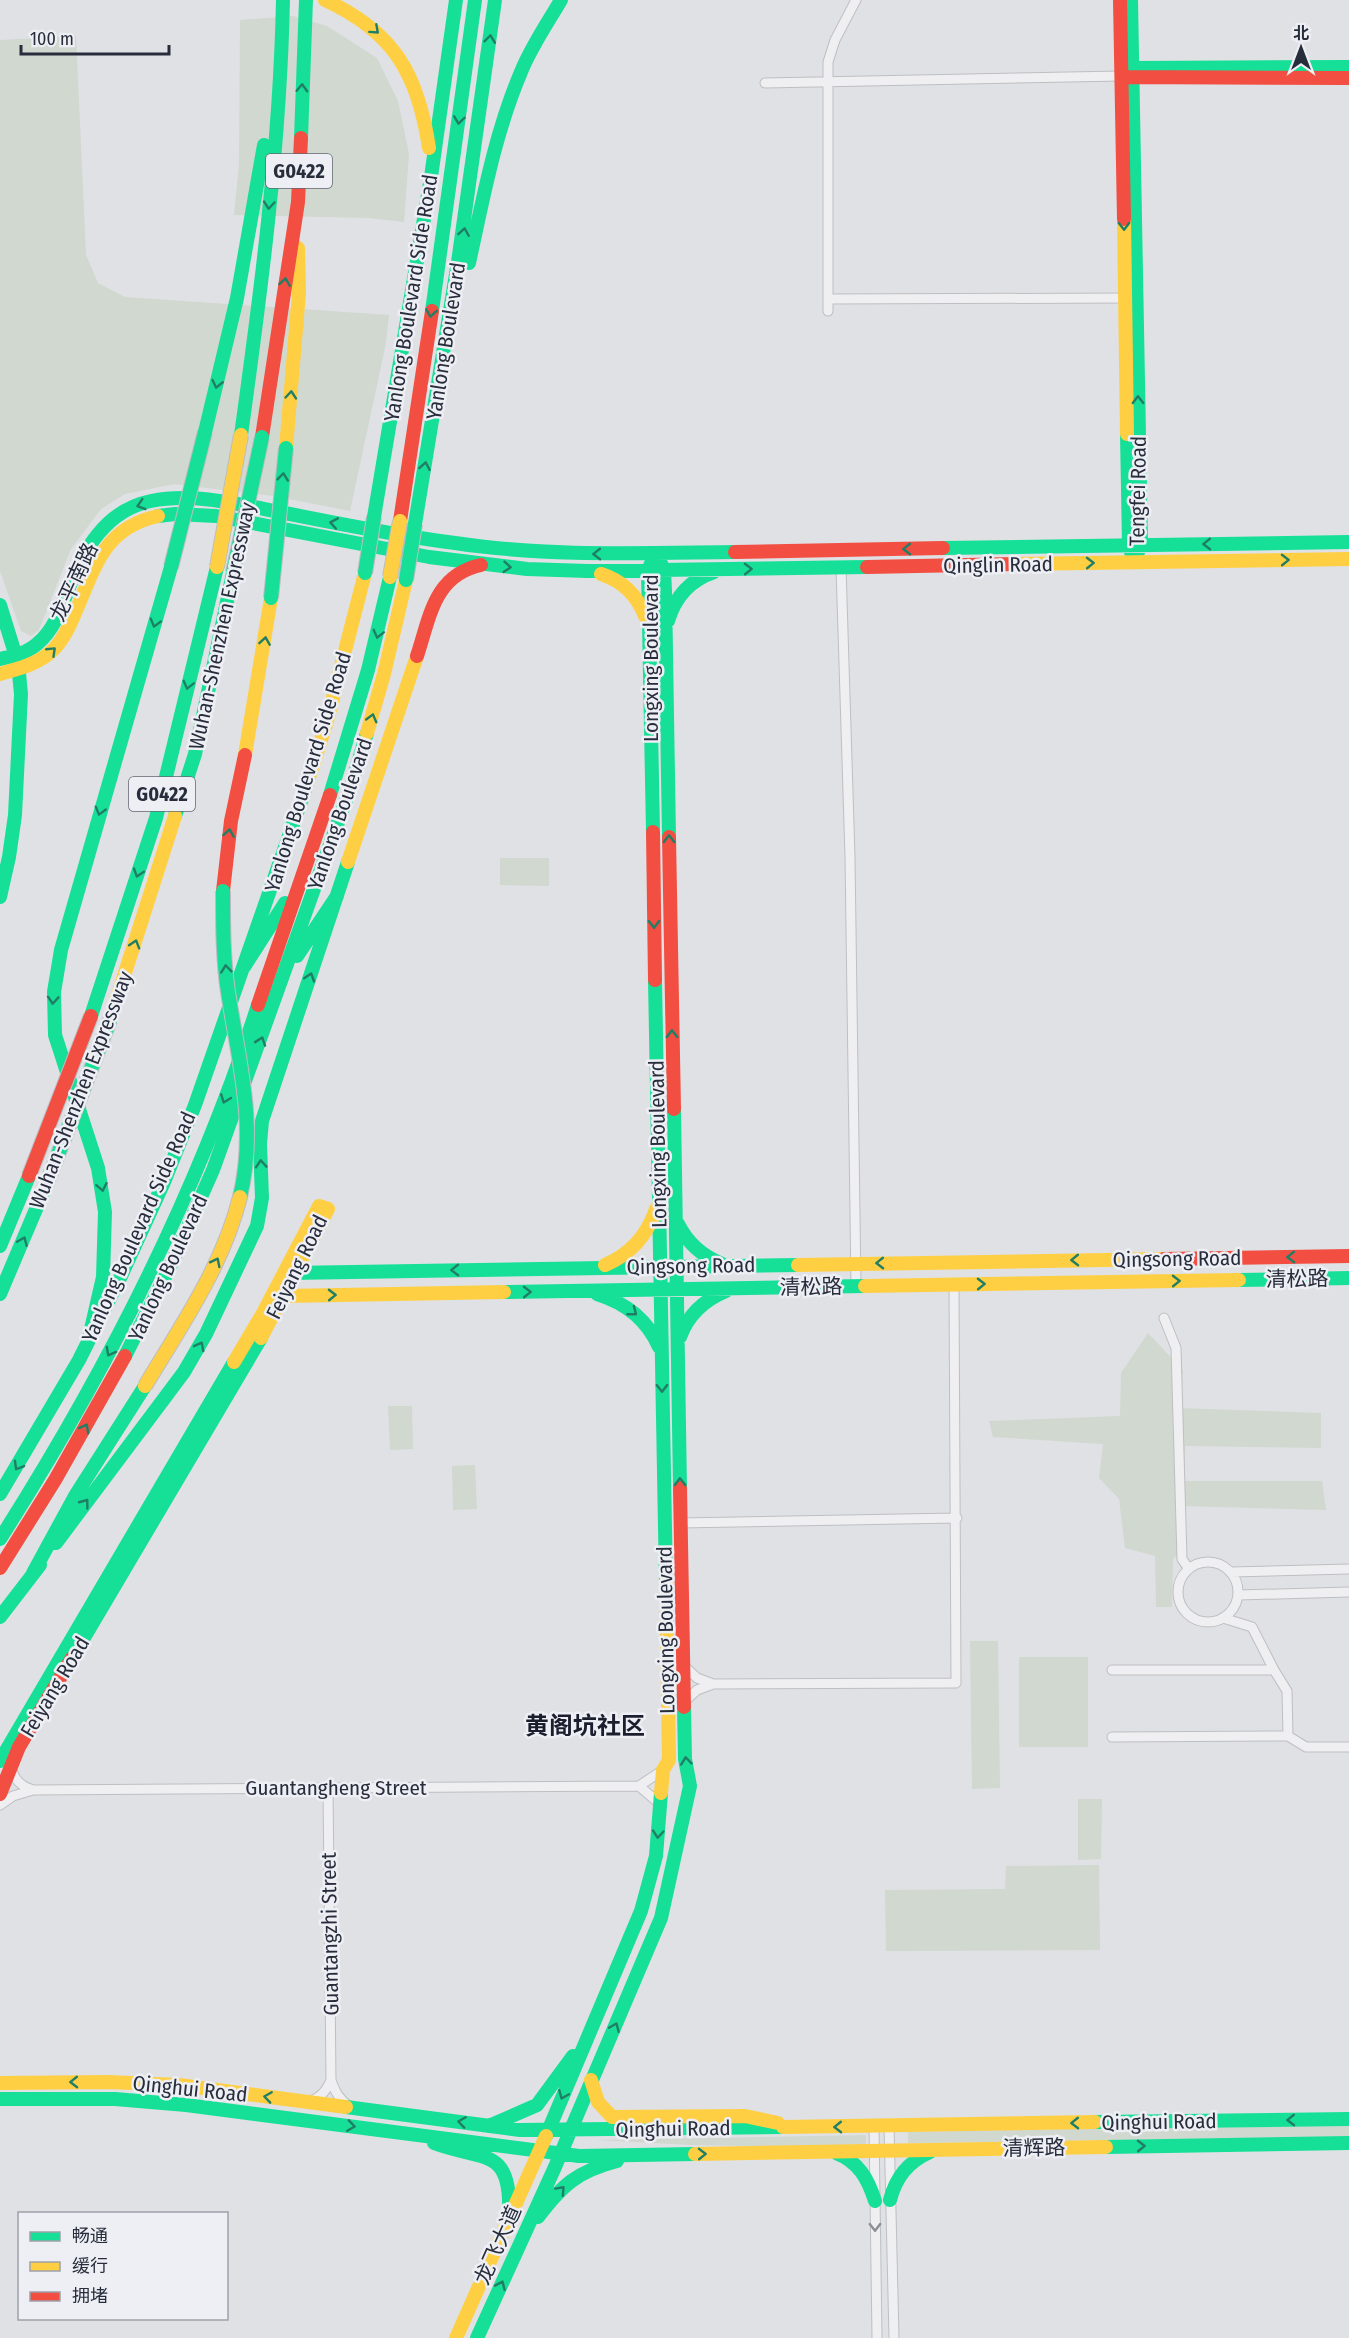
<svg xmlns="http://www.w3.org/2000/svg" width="1349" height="2338" viewBox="0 0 1349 2338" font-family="'Fira Sans Condensed','Noto Sans SC',sans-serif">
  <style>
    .green { fill: #d0d8d0 }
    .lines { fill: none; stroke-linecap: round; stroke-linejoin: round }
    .street-casing { stroke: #bebfc2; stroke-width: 11 }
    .street { stroke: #efeff1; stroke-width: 9 }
    .fast { stroke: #16e098; stroke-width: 14 }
    .slow { stroke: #ffcf43; stroke-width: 14 }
    .jam { stroke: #f24e42; stroke-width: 14 }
    .fast-bridge-casing { stroke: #bcbec2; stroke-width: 16; stroke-linecap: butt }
    .slow-bridge-casing { stroke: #bcbec2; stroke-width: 16; stroke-linecap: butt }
    .jam-bridge-casing { stroke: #bcbec2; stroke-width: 16; stroke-linecap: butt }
    .fast-bridge { stroke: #16e098; stroke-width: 14 }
    .slow-bridge { stroke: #ffcf43; stroke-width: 14 }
    .jam-bridge { stroke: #f24e42; stroke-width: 14 }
    .oneway { stroke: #207e65 }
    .oneway2 { stroke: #8c8e96 }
    .labels { text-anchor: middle; stroke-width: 5; stroke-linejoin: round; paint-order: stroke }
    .shield { fill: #edeff4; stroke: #636773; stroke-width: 1.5 }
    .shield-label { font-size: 20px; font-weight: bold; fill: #282d3c }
    .street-label { font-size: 21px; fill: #282d3c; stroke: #edeff4 }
    .quarter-label { font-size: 24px; font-weight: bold; fill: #1a1e2d; stroke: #edeff4 }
  </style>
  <rect width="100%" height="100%" fill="#e0e1e4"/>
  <path class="green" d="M293,16l34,10 50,32 21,43 11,53 -5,68 -35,-4 -135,-3 5,-51 1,-144z
    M76,36l10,219 12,28 27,14 264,18 -3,28 -36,168 -77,-15 -99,-12 -49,10 -24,15 -30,40 -32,81 -8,6 -10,-5 -21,-60v-531z
    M500,858h49v28l-49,-1z
    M1148,1333l35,37 -4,38 142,5v35l-136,-2v35h137l4,29 -143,-4v44l-10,9 -1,48h-16l-1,-51 -30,-8 -6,-49 -20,-21 4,-34 -110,-7 -4,-16 131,-5 1,-43z
    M388,1406h24l1,43 -23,1z
    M475,1465l2,44 -24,1 -1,-44z
    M970,1641h28l2,147 -28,1z
    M1019,1657h69v90h-69z
    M1078,1799h24l-1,60 -23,1z
    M1099,1865l1,85 -214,1 -1,-61 120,-1 1,-23z
    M1349,2124v13l-441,6v-11z
    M866,2135v13l-176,-3 -93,-5z"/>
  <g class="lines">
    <defs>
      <path id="street" d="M765,83l356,-7
        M828,299l301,-1
        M828,311v-249l7,-22 21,-40
        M841,567l9,290 6,429
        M1164,1318l12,30 6,211 7,10
        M680,1523l277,-5
        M1178 1592a30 30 0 1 1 60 0a30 30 0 1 1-60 0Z
        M1231,1572l118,-3
        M1238,1595l111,-3
        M683,1665l14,13 16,6
        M1112,1670h162l-22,-43 -29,-9
        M684,1702l13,-12 16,-6 243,-1 -2,-398
        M1288,1736l18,11h43
        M1112,1737l176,-1 -1,-45 -13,-21
        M11,1767c3,13 10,19 22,23
        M328,1788l3,292c4,12 8,19 18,26
        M660,1804l-21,-18 24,-16
        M0,1805l13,-9 20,-6 606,-4
        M311,2101c11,-5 15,-10 20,-21
        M874,2126l3,212
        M889,2126l5,212"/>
    </defs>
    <use href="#street" class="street-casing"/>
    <use href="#street" class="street"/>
    <path class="fast" d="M1131,0l10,545 -3,7
      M1125,73l7,-5 217,-1
      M301,138l5,-138
      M469,263c14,-64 26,-130 52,-191 10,-25 26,-48 40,-72
      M432,311l43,-311
      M205,432l32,-134 27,-153
      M1127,434l2,111 2,7
      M241,435c20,-144 39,-289 42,-435
      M158,516l17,-2 41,2 213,41 98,12 60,2 280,-4
      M374,517l57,-340 25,-177
      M415,524l43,-262 37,-262
      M943,548l406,-6
      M656,553l8,17 1,21 4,246
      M0,605l18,58 3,31 -6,121 -6,42 -9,40
      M668,621c7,-24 22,-41 46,-49
      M0,659c13,-3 27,-6 37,-15 17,-14 24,-35 31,-54 15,-40 38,-80 83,-89 45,-9 95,5 139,13 55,11 110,22 165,29 93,14 186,10 280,9
      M330,795l38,-125 22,-93
      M175,816l20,-62 38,-181
      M653,832l-5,-262 8,-17
      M297,956l40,-60
      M244,967l41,-64
      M655,980l11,602
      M91,1016l65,-198 61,-251
      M674,1109l6,379
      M678,1224c10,20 24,32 44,40
      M0,1246l29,-70
      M289,1273l509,-8
      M1239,1280l110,-2
      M504,1292l361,-6
      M0,1294l45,-106
      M597,1294c29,9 50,25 62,53
      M680,1337c8,-22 24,-37 46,-46
      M88,1342l15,-65 2,-65 -7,-44 -43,-133 -1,-43 7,-42 110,-383
      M125,1356l45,-89 43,-97 138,-384 16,-53
      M0,1494l79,-134 42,-84 43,-94 31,-77 111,-318
      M0,1539c107,-168 197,-344 258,-534
      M56,1543l128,-171 22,-38 51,-108 5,-28 -2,-54 2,-23 86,-259
      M33,1573l42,-77 70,-110
      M0,1617l40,-52
      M72,1658l189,-320
      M0,1761l234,-399
      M0,2099h115l71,6 393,51 116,-2
      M346,2107l174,23 263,-3
      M1095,2122l254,-3
      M489,2126l48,-21 36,-49
      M546,2136l95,-225 15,-55 5,-63
      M434,2143c47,18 77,3 75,68
      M1106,2147l243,-4
      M836,2153c23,9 32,26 39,48
      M890,2200c6,-23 18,-38 40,-48
      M538,2217c24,-32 40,-46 79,-56
      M477,2338l78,-171 106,-249 29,-132 -5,-27 -1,-52"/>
    <path class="slow" d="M325,0c69,32 93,74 104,148
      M1124,219l3,215
      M286,448l13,-155 -1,-45
      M1016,564l333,-5
      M601,574c22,7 36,21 44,42
      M0,674c20,-6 39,-10 54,-25 10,-10 16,-24 21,-36 20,-45 28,-85 83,-97
      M367,733l17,-59 22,-94
      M245,755l26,-157
      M306,787l21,-66 38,-148
      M348,862l69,-206
      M110,1020l65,-204
      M605,1265c26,-11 42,-29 51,-56
      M798,1265l366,-6
      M865,1286l374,-6
      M278,1293l6,3 220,-4
      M234,1362l29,-49 56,-107 9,3 -67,129
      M661,1793l2,-23 6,-10 -3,-178
      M591,2080l7,22 14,15 133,-1 33,7
      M0,2083l108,-1 71,3 167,22
      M783,2127l312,-5
      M695,2154l411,-7
      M456,2338l90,-202"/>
    <path class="jam" d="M1120,0l4,219
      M1123,77l226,1
      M262,437l36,-235 3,-64
      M400,521l32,-210
      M735,552l208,-4
      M867,567l149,-3
      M417,656c13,-39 17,-81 64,-91
      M653,832l2,148
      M669,837l5,272
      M223,891l8,-70 14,-66
      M258,1005l72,-210
      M1164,1259l185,-3
      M680,1488l4,219
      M0,1568l55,-88 70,-124
      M0,1794l19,-47 53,-89"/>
    <defs>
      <path id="fast-bridge" d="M171,567l34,-135
        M233,573l29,-136
        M365,573l9,-56
        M406,580l9,-56
        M271,598l15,-150
        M223,891c0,34 0,68 5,101 11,71 29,133 12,205
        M45,1188l65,-168"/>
      <path id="slow-bridge" d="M217,567l24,-132
        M390,577l10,-56
        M145,1386c36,-60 78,-120 95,-189"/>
      <path id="jam-bridge" d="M29,1176l62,-160"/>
    </defs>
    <use href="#fast-bridge" class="fast-bridge-casing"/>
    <use href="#slow-bridge" class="slow-bridge-casing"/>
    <use href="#jam-bridge" class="jam-bridge-casing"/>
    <use href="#fast-bridge" class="fast-bridge"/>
    <use href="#slow-bridge" class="slow-bridge"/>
    <use href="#jam-bridge" class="jam-bridge"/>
  </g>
  <defs><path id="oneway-chevron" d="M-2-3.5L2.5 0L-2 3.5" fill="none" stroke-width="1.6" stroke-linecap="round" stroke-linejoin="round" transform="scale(1.5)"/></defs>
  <g class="oneway">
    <use href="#oneway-chevron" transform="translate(375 30) rotate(42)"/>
    <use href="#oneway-chevron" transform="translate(490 39) rotate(-83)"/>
    <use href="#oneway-chevron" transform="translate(302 88) rotate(-88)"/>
    <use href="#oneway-chevron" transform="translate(459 120) rotate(98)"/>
    <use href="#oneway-chevron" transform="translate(269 205) rotate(95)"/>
    <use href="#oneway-chevron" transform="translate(1124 226) rotate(89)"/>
    <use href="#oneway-chevron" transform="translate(464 232) rotate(-81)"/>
    <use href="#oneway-chevron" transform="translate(285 282) rotate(-81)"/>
    <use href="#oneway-chevron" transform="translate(431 313) rotate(99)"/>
    <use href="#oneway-chevron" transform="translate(217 384) rotate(103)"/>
    <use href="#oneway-chevron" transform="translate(291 395) rotate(-85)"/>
    <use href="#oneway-chevron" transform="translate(1138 400) rotate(-91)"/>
    <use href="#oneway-chevron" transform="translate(425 466) rotate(-80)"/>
    <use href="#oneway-chevron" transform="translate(283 477) rotate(-84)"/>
    <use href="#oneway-chevron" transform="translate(141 505) rotate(163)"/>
    <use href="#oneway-chevron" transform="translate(334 523) rotate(-170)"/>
    <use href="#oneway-chevron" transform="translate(1207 544) rotate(179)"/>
    <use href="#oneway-chevron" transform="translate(907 549) rotate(179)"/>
    <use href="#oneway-chevron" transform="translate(597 554) rotate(179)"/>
    <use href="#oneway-chevron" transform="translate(1285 560) rotate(-1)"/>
    <use href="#oneway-chevron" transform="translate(1090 563) rotate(-1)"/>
    <use href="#oneway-chevron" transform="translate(507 567) rotate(5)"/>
    <use href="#oneway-chevron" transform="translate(748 569) rotate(-1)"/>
    <use href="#oneway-chevron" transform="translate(155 623) rotate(106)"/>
    <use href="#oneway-chevron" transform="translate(378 634) rotate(104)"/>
    <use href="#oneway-chevron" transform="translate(265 641) rotate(-81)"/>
    <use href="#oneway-chevron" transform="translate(52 651) rotate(-44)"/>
    <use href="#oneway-chevron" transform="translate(188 685) rotate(104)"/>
    <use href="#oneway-chevron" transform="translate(372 718) rotate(-75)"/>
    <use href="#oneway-chevron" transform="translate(100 811) rotate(106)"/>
    <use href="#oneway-chevron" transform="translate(229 833) rotate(-81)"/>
    <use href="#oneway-chevron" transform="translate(669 839) rotate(-91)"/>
    <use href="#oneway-chevron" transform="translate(138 873) rotate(108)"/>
    <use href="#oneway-chevron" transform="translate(654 924) rotate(89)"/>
    <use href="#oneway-chevron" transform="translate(135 944) rotate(-73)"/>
    <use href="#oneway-chevron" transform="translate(226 969) rotate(-96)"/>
    <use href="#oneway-chevron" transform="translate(310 977) rotate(-72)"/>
    <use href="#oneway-chevron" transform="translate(53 1000) rotate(94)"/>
    <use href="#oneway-chevron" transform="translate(672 1034) rotate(-91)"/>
    <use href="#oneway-chevron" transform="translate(261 1041) rotate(-71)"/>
    <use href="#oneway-chevron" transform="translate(225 1099) rotate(111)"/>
    <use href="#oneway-chevron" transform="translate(261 1164) rotate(-94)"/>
    <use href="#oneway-chevron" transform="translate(102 1187) rotate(79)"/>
    <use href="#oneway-chevron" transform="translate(23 1241) rotate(-67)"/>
    <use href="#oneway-chevron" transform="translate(1291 1257) rotate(179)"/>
    <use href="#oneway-chevron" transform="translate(1075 1260) rotate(179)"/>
    <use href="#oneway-chevron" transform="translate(216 1262) rotate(-63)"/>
    <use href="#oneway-chevron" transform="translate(880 1263) rotate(179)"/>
    <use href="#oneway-chevron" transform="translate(455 1270) rotate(179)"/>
    <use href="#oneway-chevron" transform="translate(1176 1281) rotate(-1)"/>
    <use href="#oneway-chevron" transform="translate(981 1284) rotate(-1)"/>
    <use href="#oneway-chevron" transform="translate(527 1292) rotate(-1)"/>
    <use href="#oneway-chevron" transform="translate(332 1295) rotate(-1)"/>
    <use href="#oneway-chevron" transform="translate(633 1312) rotate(38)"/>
    <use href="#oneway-chevron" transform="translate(200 1346) rotate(-62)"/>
    <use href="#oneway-chevron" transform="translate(110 1352) rotate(119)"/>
    <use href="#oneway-chevron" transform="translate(662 1388) rotate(89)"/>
    <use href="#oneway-chevron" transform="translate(85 1428) rotate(-61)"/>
    <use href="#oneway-chevron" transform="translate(18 1466) rotate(120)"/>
    <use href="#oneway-chevron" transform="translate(680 1482) rotate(-91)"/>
    <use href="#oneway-chevron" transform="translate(85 1503) rotate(-53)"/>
    <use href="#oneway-chevron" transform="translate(686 1761) rotate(-96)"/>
    <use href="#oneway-chevron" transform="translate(658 1834) rotate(95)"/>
    <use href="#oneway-chevron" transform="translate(615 2027) rotate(-67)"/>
    <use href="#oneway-chevron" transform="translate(74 2082) rotate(179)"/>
    <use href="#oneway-chevron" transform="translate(563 2095) rotate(113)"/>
    <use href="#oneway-chevron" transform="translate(268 2097) rotate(-172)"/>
    <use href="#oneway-chevron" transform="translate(1291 2120) rotate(179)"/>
    <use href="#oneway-chevron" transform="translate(462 2122) rotate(-172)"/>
    <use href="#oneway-chevron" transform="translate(1075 2123) rotate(179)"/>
    <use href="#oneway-chevron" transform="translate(351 2126) rotate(8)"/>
    <use href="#oneway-chevron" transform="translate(838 2127) rotate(179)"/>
    <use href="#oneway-chevron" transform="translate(1141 2146) rotate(-1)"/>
    <use href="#oneway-chevron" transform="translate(702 2154) rotate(-1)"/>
    <use href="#oneway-chevron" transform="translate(561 2190) rotate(-47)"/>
    <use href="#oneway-chevron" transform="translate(501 2285) rotate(-66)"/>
  </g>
  <use class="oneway2" href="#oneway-chevron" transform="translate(875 2227) rotate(89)"/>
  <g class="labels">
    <g class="shield">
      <rect x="266" y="154" width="66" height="34" rx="4.5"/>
      <rect x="129" y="777" width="66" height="34" rx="4.5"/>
    </g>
    <g class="shield-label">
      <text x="299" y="178">G0422</text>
      <text x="162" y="801">G0422</text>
    </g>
    <g class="street-label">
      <text transform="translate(411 298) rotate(-81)" y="7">Yanlong Boulevard Side Road</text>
      <text transform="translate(446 341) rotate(-81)" y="7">Yanlong Boulevard</text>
      <text transform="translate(1138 491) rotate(-89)" y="7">Tengfei Road</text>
      <text transform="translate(998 565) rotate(-1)" y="7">Qinglin Road</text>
      <text transform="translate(74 582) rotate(-65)" y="7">龙平南路</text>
      <text transform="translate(222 626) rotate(-78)" y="7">Wuhan-Shenzhen Expressway</text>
      <text transform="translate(651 658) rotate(-90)" y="7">Longxing Boulevard</text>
      <text transform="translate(308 772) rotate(-73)" y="7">Yanlong Boulevard Side Road</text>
      <text transform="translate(340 814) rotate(-71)" y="7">Yanlong Boulevard</text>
      <text transform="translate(81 1090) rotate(-69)" y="7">Wuhan-Shenzhen Expressway</text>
      <text transform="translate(658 1144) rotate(-91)" y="7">Longxing Boulevard</text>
      <text transform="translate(139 1227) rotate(-66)" y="7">Yanlong Boulevard Side Road</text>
      <text transform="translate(1177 1259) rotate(-1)" y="7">Qingsong Road</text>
      <text transform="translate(691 1266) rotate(-1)" y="7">Qingsong Road</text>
      <text transform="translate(297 1267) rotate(-64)" y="7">Feiyang Road</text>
      <text transform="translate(168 1268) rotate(-65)" y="7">Yanlong Boulevard</text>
      <text transform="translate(1297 1279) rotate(-1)" y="7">清松路</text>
      <text transform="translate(811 1287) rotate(-1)" y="7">清松路</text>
      <text transform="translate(666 1630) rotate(-91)" y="7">Longxing Boulevard</text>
      <text transform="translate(55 1687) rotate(-59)" y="7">Feiyang Road</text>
      <text x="336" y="1795">Guantangheng Street</text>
      <text transform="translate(330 1934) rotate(-91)" y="7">Guantangzhi Street</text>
      <text transform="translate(190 2089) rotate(6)" y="7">Qinghui Road</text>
      <text transform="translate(1159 2122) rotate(-1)" y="7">Qinghui Road</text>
      <text transform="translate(673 2129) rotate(-1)" y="7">Qinghui Road</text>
      <text transform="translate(1034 2148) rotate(-1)" y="7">清辉路</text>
      <text transform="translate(498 2245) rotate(-66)" y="7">龙飞大道</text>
    </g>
    <g class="quarter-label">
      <text x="585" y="1734">黄阁坑社区</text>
    </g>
  </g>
  <rect x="18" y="2212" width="210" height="108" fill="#edeff4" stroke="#9ea1aa" stroke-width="1.5"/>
  <rect x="30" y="2232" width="30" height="9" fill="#16e098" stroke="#9ea1aa" stroke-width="1.5"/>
  <text x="72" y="2242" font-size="18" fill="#282d3c">畅通</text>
  <rect x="30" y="2262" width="30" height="9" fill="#ffcf43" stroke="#9ea1aa" stroke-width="1.5"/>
  <text x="72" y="2272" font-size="18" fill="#282d3c">缓行</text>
  <rect x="30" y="2292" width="30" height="9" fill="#f24e42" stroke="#9ea1aa" stroke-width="1.5"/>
  <text x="72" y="2302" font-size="18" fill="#282d3c">拥堵</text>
  <g transform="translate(1301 48)" stroke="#edeff4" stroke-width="4.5" paint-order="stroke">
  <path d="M0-4.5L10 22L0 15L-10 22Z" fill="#282d3c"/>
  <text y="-9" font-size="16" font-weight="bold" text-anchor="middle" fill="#282d3c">北</text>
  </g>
  <path d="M21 45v9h148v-9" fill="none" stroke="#282d3c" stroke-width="3"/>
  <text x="30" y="45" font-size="18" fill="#282d3c" stroke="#edeff4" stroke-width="4.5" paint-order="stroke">100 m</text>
</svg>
